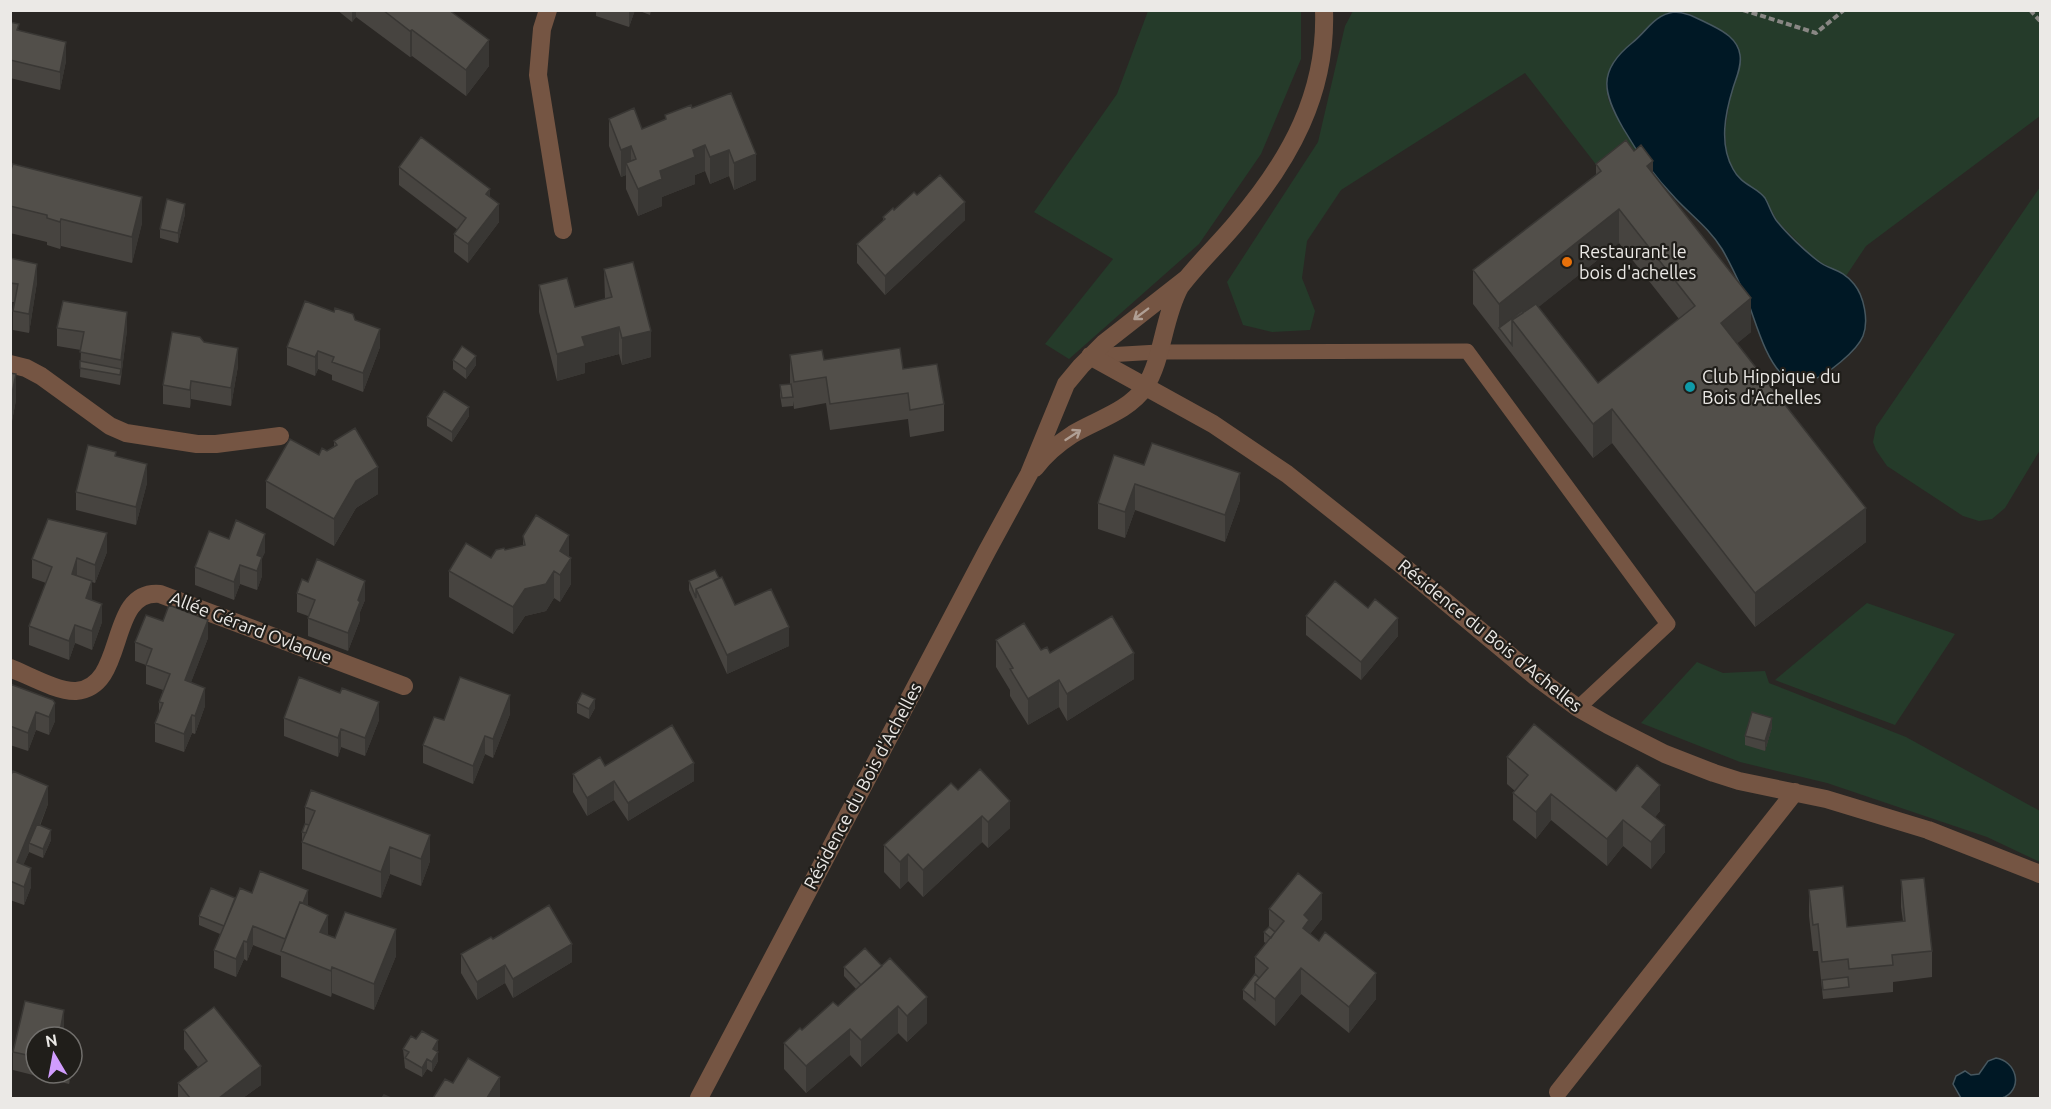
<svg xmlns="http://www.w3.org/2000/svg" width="2051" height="1109" viewBox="0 0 2051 1109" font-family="Ubuntu,sans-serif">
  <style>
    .green { fill: #253b2a }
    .water { fill: #001825; stroke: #46575f; stroke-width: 1.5 }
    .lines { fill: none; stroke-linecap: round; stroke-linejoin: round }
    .path { stroke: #898784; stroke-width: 4; stroke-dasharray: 6 3; stroke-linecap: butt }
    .lane { stroke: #755543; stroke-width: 15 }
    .street { stroke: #755543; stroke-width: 18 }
    .wall { fill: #474440; fill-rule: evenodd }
    .shaded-wall { fill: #393734 }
    .building { fill: #524f4a; stroke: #393734; stroke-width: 1.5 }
    .oneway { stroke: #b09f94 }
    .food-dot { fill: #e8710a; stroke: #201e1a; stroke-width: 2 }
    .culture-dot { fill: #0f9aa8; stroke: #201e1a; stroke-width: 2 }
    .labels { text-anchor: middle; stroke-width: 4.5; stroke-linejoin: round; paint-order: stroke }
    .poi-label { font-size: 18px; fill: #ebe9e6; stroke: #201e1a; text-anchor: start }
    .street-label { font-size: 18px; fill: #ebe9e6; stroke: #201e1a }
  </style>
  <rect width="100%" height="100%" fill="#2a2724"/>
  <path class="green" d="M1148,11h153v48l-40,95 -62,90 -130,115 -24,-15 68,-85 -79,-47 83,-118z
    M1353,11h687v105l-174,130 -20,30 -30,-16 -38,-38 -14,-25 -16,-11 -13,-13 -8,-17 -2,-25 5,-32 10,-35 -14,-31 -36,-19 -8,-2 -15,1 -25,19 -23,24 -8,12 -5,18 2,13 5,12 28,46 -33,23 -83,-107 -184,117 -34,51 -5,37 13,33 -5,19 -38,2 -29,-7 -16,-43 91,-140 27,-116z
    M2040,187v263l-35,58 -13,11 -13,2 -16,-5 -76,-50 -11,-16 -3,-8 3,-15z
    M1867,603l88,31 -60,91 -120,-45z
    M1697,662l26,11 42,-2 4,12 137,54 134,74v51l-53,-25 -160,-54 -87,-21 -99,-39z"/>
  <path class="water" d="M1674,12c14,0 24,7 37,13 12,6 27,14 29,30 2,11 -4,23 -7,33 -8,26 -14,56 0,81 8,16 24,18 32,29 4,7 6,15 11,22 10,13 29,31 42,41 13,10 23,7 36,23 10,12 15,37 9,52 -6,15 -36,39 -51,44 -9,3 -21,2 -28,-4 -18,-15 -28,-53 -36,-74 -8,-18 -16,-36 -26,-53 -12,-20 -31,-34 -46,-50 -21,-22 -38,-45 -53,-71 -20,-35 -26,-57 9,-85 15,-12 22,-28 42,-31z
    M1996,1058c19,3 28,28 9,39 -8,4 -34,2 -44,1l-8,-14 3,-8 9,-5 6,4 8,-1 9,-13z"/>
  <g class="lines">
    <path class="path" d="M1743,10l73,23 28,-23
      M2030,10l10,11"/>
    <path class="lane" d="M1090,356l68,-4 309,-1 201,273 -90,84"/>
    <path class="street" d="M548,10l-6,19 -4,46 25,155
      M1090,356l123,68 74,50 117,93 132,110 42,31 30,17 57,29 49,19 25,8 87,18 102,31 112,44
      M10,364l16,4 15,8 69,50 16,7 71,11h19l64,-8
      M1035,468c10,-13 24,-25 38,-34 23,-14 56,-23 72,-47 18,-28 18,-69 35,-100 17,-23 39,-43 57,-65 53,-62 90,-129 87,-212
      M10,668c18,7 48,24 66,23 52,-4 30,-102 84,-97l244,92
      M1558,1092l237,-300
      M699,1098l288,-547 42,-77 37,-90 15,-18 23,-23 83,-65"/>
  </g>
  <path class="wall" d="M337,10h112l40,56 -23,30 -54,-40 -2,1 -54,-40 -4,5z
    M596,10h39l-6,17 -33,-11z
    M637,10h14l-1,5z
    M10,22l9,8 47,31 -6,29 -50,-12z
    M692,108l64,72 -22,10 -5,-14 -19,8 -5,-13 -10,4v9l-33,13v9l-24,10 -12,-27v-14l-5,2 -12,-31v-27l33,10 23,-9v-5z
    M1596,164l57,10 98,158 -14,11 129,199 -111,85 -143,-184 -19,15 -120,-154v-34l123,-95zM1619,243l60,76 -81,64 -60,-76z
    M399,167l91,30 9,25 -31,41 -14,-11v-18l4,-4 -59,-45z
    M10,172l132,51 -10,40 -71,-17 -1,3 -13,-4v-3l-37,-9z
    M917,195l48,25 -80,75 -28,-32v-19l26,-23v-4z
    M185,214l-7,29 -18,-5v-9z
    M10,258l27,24 -8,51 -16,-3v-19l1,-9h-4z
    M604,269l47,88 -29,8 -3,-11 -34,9v10l-28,8 -18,-69v-27l36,22 30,-8z
    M355,320l25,27 -17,45 -31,-12v-5l-14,-6 -3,7 -28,-11v-18z
    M57,328l70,2 -7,55 -40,-8 1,-27 -24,-4z
    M204,342l34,24 -7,40 -40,-7 -1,9 -27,-4v-19z
    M790,355l34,5 79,9 41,35v27l-34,6 -2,-18 -78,11 -4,-27 -32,6 -1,-8v5l-11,1 -2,-12v-10l10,-1z
    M453,360l23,5 -10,14 -13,-10z
    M10,373l6,27 -4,21 -2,-1z
    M469,416l-17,26 -25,-16v-9z
    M334,441l44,53 -22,14 -22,38 -68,-38v-27l68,-34z
    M1114,455l126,45 -15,42 -90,-32 -10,28 -27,-9v-26z
    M116,457l31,26 -11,42 -60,-15v-18z
    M523,536l46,21 2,27 -11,18 -6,-4 -8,13 -21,5 -12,18 -64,-37v-26l42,-13 14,-8 18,-5z
    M107,552l-12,31 -3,-1v18l10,22 -10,28 -17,-7 -6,17 -40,-15v-19l17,-43 -14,-5v-19z
    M265,552l-3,6v18l-5,14 -17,-6 -6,16 -39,-15v-18z
    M719,578l16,27 54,41 -62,28 -38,-84v-9z
    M297,593l68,7 -5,12v8l-12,31 -40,-15v-20l-11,-4z
    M1368,608l30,28 -37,44 -55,-45v-19z
    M208,638l-17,44 14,24 -10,28 -3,-1 -8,19 -29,-10v-19l4,-10v-11l4,-12 -17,-6v-19l-11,-4v-19z
    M996,640l54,13 84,26 -67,42 -8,-14 -31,18 -18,-29v-6l-14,-23z
    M10,684l45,37 -6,14 -13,-5 -8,21 -18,-6z
    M577,703l18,5 -6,11 -12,-6z
    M510,714l-17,44 -8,-4 -12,30 -50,-21v-18l21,-25z
    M284,718l95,2 -14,36 -24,-9 -3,10 -54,-21z
    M1772,727l-7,24 -20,-6v-9z
    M1507,757l109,34 44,20 -5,6 10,35 -14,17 -28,-23 -16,20 -56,-46 -15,19 -23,-19v-27l2,-2 -8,-7z
    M605,766l89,15 -66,40 -14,-21 -27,16 -14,-24v-18z
    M10,777l38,27 -8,22 11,14 -8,18 -14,-6 -6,13 8,22 -7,18 -14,-5z
    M958,790l52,38 -22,20 -6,-6 -59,55 -15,-16 -8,8 -16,-17v-27z
    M305,807l125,54 -9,25 -31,-12 -9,24 -79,-29v-37l3,-8z
    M1901,880l31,71v26l-39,5v10l-70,7 -5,-48h-5l-4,-35v-26l38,37 56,-6 -2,-14z
    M252,893l56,13 20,29 68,21 -22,54 -42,-17 -1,4 -50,-20v-21l-28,-11 -6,16 -3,-2 -8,18 -22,-9v-18l6,-16 -21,-9v-9l36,-18z
    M1269,909l53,10 -12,15 66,65 -27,34 -48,-39 -26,32 -32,-27v-9l12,-16v-17l11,-14 -2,-1v-10l5,-5z
    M493,939l79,23 -59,36 -8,-15 -28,17 -16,-27v-19z
    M844,967l83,56 -20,19 -9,-9 -37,34 -11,-12 -44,38 -22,-24v-26l54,-37 18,-17 -12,-13z
    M25,1001l39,9v19l-1,8h-27v36h36l-3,11 -56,-14v-18z
    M184,1030l77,55 -18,13h-65v-15l20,-16 -14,-18z
    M403,1049h35l-1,2 1,10 -6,11 -5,-3 -5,8 -17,-9z"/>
  <path class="shaded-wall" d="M352,10h4v7l-4,5z
    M629,10h6l-6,17z
    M412,30v26l-2,1v-26z
    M489,40v26l-23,30v-26z
    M66,42v19l-6,29v-18z
    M705,145v26l-10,4v9l-33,13v9l-24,10v-27l22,-18 33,-21z
    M631,146v27l-5,-10v12l-5,2v-27z
    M729,150v26l-19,8v-27z
    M756,154v26l-22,10v-27z
    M1653,161v34l-6,-29z
    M490,189v18l-4,-13z
    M142,197v26l-10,40v-26z
    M965,202v18l-80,75v-19z
    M185,204v10l-7,29v-10z
    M499,204v18l-31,41v-19z
    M1619,209v34l-103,82 -4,-5 -13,8v-24z
    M61,219v27l-1,3v-27z
    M37,264v18l-8,51v-19z
    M1751,298v34l-30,25v-34z
    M127,312v18l-6,49v-19z
    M619,327v27l-34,9v10l-28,8v-27l25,-17z
    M380,329v18l-17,45v-19z
    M651,331v26l-29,8v-27z
    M238,348v18l-7,40v-18z
    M318,351v18l-3,7v-19z
    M476,356v9l-10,14v-10z
    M16,374v26l-4,21v-27z
    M191,381v18l-1,9v-18z
    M469,407v9l-17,26v-10z
    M1612,409v34l-19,15v-34z
    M147,464v19l-11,42v-18z
    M378,467v27l-22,14 -22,38v-27l22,-38z
    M1240,473v27l-15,42v-27z
    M1135,484v26l-10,28v-26z
    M1866,508v34l-111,85v-34z
    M107,533v19l-12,31v-18z
    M265,534v18l-3,6v18l-5,14v-35z
    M569,535v25l2,-2v26l-11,18v-51z
    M77,558v19l-5,-3z
    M240,565v19l-6,16v-18z
    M554,571v27l-8,13 -21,5 -12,18v-27l12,-18z
    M92,581v19l-6,-2z
    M365,581v19l-5,12v8l-12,31v-18l10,-33z
    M102,604v18l-10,28v-19z
    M1398,618v18l-37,44v-18z
    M208,620v18l-23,60v-18z
    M75,625v18l-6,17v-19z
    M789,627v19l-62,28v-19z
    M1134,653v26l-67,42v-27z
    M1059,680v27l-31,18v-26z
    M205,688v18l-10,28v-18z
    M510,695v19l-17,44v-19z
    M595,699v9l-6,11v-10z
    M379,702v18l-14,36v-18z
    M55,703v18l-6,14v-18z
    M36,712v18l-8,21v-18z
    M192,715v18l-8,19v-18z
    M1772,718v9l-7,24v-10z
    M341,729v18l-3,10v-19z
    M485,736v18l-12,30v-18z
    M694,763v18l-66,40v-18z
    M614,781v19l-27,16v-18z
    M1660,785v26l-18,22v-26z
    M48,786v18l-16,40 -3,-1v9l-12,28v-18z
    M1551,794v26l-15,19v-27z
    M1010,801v27l-22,20v-26z
    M982,816v26l-59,55v-27z
    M1623,820v26l-16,20v-27z
    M1665,825v27l-14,17v-27z
    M51,830v10l-8,18v-9z
    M430,835v26l-9,25v-27z
    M390,847v27l-9,24v-26z
    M908,854v27l-8,8v-27z
    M31,868v19l-7,18v-18z
    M308,890v18l-20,33z
    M1322,893v26l-13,16 -6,10 1,-30z
    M328,915v26l-8,-9z
    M253,926v19l-6,16v-19z
    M396,929v27l-22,54v-26z
    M244,941v18l-8,18v-18z
    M572,944v18l-59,36v-19z
    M505,965v18l-28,17v-18z
    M332,967v26l-1,4v-26z
    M1301,968v26l-26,32v-27z
    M1376,973v26l-27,34v-26z
    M927,997v26l-20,19v-26z
    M898,1006v27l-37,34v-27z
    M64,1010v19l-1,8h-4z
    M850,1029v26l-44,38v-27z
    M438,1040v9l-5,9v-9z
    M75,1042v18l-3,13v-18z
    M438,1052v9l-6,11v-10z
    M427,1059v10l-5,8v-9z
    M261,1066v19l-18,13h-24z
    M69,1073h3l-3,11z
    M500,1077v21h-13z"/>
  <path class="building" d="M383,10h66l40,30 -23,30 -54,-40 -2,1z
    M10,22l9,2 -2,6 49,12 -6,30 -50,-12z
    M731,93l25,61 -22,9 -5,-13 -19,7 -5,-12 -12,5 2,7 -35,14 2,8 -24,10 -12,-26 10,-4 -5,-13 -10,4 -12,-31 25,-11 8,21 24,-10 -1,-4 26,-10 1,3z
    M421,137l69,52 -4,5 13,10 -31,40 -14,-10 12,-16 -67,-51z
    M1626,140l8,11 7,-6 12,16 -6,5 104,132 -30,25 145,185 -111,85 -143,-184 -19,15 -81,-104 24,-16 62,79 97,-77 -76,-97 -120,95 -26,-34 128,-99 -5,-7z
    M13,164l129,33 -10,40 -71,-18 -1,3 -13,-4v-3l-37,-9v-34z
    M940,175l25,27 -80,74 -28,-32 28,-25 -2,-2 10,-9 1,2 20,-18 3,3z
    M167,199l18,5 -7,29 -18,-4z
    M10,258l27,6 -8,50 -16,-3 5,-27 -8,-1z
    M633,262l18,69 -29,7 -3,-11 -37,10 3,9 -28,8 -18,-69 28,-7 8,29 37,-10 -8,-28z
    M63,301l64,11 -6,48 -41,-8 4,-20 -27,-4z
    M305,301l29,11 1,-4 18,6 2,6 25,9 -17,44 -31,-11 2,-5 -16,-6 -3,6 -28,-10z
    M1522,311l1,2 -11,7v25l-13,-17z
    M172,332l28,5 4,5 34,6 -7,40 -40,-7 -1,9 -27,-5z
    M462,346l14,10 -10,13 -13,-9z
    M900,348l3,21 34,-5 7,40 -34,6 -2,-17 -78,11 -4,-27 -32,5 -4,-27 32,-5 2,10z
    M80,361l41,8 -1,6 -40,-7z
    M10,373l6,1 -4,20h-2z
    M791,384l2,13 -11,1 -2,-13z
    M444,391l25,16 -17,25 -25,-15z
    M355,428l23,39 -22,14 -22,38 -68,-38 24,-42 29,16 3,-7 5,3 10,-6 -3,-4z
    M1152,443l88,30 -15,42 -90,-31 -10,28 -27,-9 16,-48 30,10z
    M88,445l28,7 -1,4 32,8 -11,43 -60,-15z
    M536,515l33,20 -9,16 11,7 -11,17 -6,-4 -8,13 -21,5 -12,18 -64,-36 17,-28 25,15 5,-8 8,-2 1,2 20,-5 -2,-9z
    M48,519l59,14 -12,32 -18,-7 -5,16 20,7 -6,17 16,6 -10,27 -17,-6 -6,16 -40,-15 23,-59 -20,-8z
    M236,520l29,14 -8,21 5,2 -5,14 -17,-6 -6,17 -39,-15 14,-36 20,8z
    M317,559l48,22 -7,19 2,2 -12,31 -40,-15 7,-18 -18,-7 5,-14 6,3z
    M715,570l4,8 -23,11v9l-7,-17z
    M722,577l13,28 36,-16 18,38 -62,28 -31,-66z
    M1335,581l33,27 7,-9 23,19 -37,44 -55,-46z
    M169,605l39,15 -23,60 20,8 -10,28 -3,-1 -8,19 -29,-11 8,-20 -4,-1 11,-28 -24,-9 6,-16 -17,-7 11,-27 17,6z
    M1112,616l22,37 -67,41 -8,-14 -31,19 -18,-30 3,-1 -17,-28 28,-17 17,27 6,-3 3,6z
    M299,677l41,16 2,-5 37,14 -14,36 -24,-9 -3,9 -54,-20z
    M460,677l50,18 -17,44 -8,-3 -12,30 -50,-21 11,-28 10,3z
    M10,684l43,16 2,3 -6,14 -13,-5 -8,21 -18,-7z
    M582,693l13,6 -6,10 -12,-6z
    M1752,712l20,6 -7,23 -20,-5z
    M1534,724l82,67 21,-26 23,20 -18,22 23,18 -14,17 -28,-22 -16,19 -56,-45 -15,18 -23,-19 15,-18 -21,-18z
    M672,725l22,38 -66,40 -14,-22 -27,17 -14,-24 27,-17 5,9z
    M980,769l30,32 -22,21 -6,-6 -59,54 -15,-16 -8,8 -16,-17 67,-62 7,7z
    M13,771l35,15 -31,76 14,6 -7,19 -14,-6v-104z
    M311,790l119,45 -9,24 -31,-12 -9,25 -79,-30 13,-31 -10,-4z
    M37,824l14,6 -8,19 -14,-6z
    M305,824l4,1 -3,8 -4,-1z
    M260,871l48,19 -5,13 -3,-1 -15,37 -32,-13 -6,16 -3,-1 -8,18 -22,-9 26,-62 12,5z
    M1298,873l24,20 -18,22 5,5 -6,8 16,13 6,-9 51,41 -27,34 -48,-39 -26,31 -20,-16 13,-15 -13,-11 29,-36 -15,-12z
    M1924,878l8,73 -40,4 1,10 -44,4 -1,-10 -26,3 -4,-38 -5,1 -4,-35 34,-4 4,41 58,-6 -4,-41z
    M211,888l24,10 -11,28 -25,-10z
    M300,902l28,13 -8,17 15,6 10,-26 51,17 -22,55 -42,-17 -1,4 -50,-20z
    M549,905l23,39 -59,35 -8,-14 -28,17 -16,-28 30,-17 2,2z
    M1269,927l6,5 -4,6 -7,-6z
    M865,948l17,18 -21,19 -17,-18z
    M890,958l37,39 -20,19 -9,-10 -37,34 -11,-11 -44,37 -22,-23 16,-15 2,2 31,-28 5,4z
    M1255,974l4,4 -4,5v17l-12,-10z
    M1848,977l1,10 -26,3 -1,-10z
    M25,1001l39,9 -5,27h-23v20l-23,-5z
    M214,1007l47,59 -42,32h-29l-12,-15 29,-22 -23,-31z
    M422,1031l16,9 -5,9 5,3 -6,10 -5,-3 -5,9 -17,-10 4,-6 -6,-3 8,-13 5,3z
    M72,1041l3,1 -3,13z
    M468,1058l32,19 -13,21h-54l12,-19 8,4z
    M384,1095l7,3h-9z"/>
  <defs><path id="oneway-shaft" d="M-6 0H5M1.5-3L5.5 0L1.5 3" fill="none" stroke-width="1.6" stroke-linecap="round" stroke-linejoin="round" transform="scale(1.5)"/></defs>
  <g class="oneway">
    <use href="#oneway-shaft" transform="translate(1141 314) rotate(143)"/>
    <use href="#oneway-shaft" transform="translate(1073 435) rotate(-33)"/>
  </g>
  <circle class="food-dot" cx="1567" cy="262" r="6"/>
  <circle class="culture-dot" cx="1690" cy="387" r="6"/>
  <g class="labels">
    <g class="poi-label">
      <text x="1579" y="258">Restaurant le<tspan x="1579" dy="21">bois d'achelles</tspan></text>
      <text x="1702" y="383">Club Hippique du<tspan x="1702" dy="21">Bois d'Achelles</tspan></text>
    </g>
    <g class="street-label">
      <text transform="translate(251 628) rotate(21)" y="6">Allée Gérard Ovlaque</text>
      <text transform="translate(1490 636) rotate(39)" y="6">Résidence du Bois d'Achelles</text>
      <text transform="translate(863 786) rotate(-62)" y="6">Résidence du Bois d'Achelles</text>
    </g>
  </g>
  <rect width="2051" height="1109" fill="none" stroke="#ebe9e6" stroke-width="24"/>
  <g transform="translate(54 1055) rotate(350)"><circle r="28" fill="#201e1a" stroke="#716f6c" stroke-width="1.5"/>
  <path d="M0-4.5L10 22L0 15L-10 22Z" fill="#d19dfe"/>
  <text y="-9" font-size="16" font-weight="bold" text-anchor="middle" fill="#ebe9e6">N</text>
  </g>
</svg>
